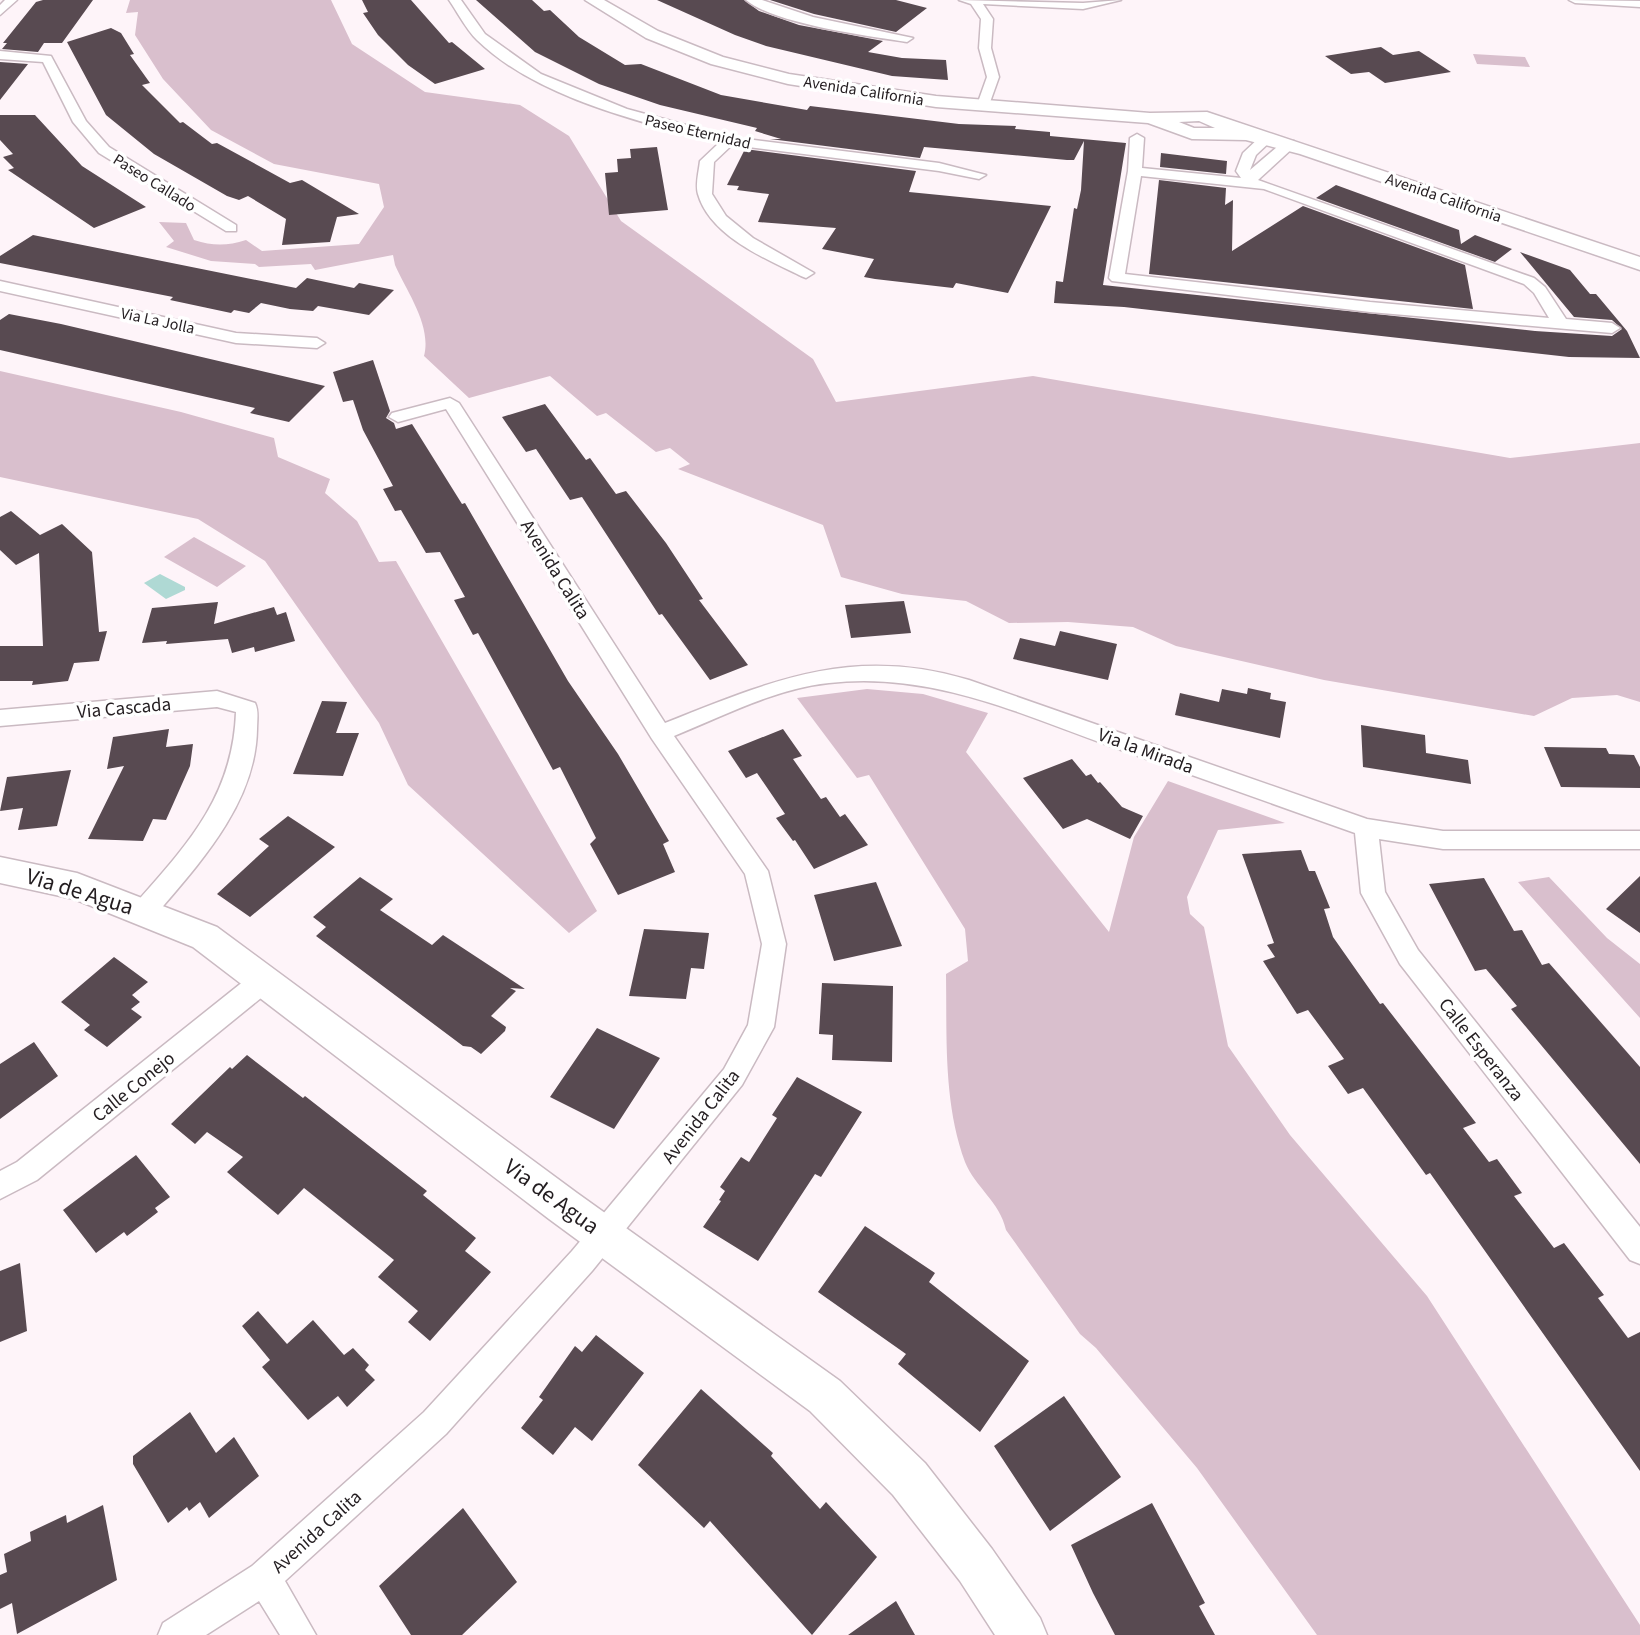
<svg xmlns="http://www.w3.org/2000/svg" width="1640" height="1635" viewBox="0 0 1640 1635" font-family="'Source Sans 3',sans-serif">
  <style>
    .green { fill: #d9bfcd }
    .water { fill: #afd9d4 }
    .building { fill: #584a51 }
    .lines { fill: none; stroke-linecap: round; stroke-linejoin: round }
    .street-casing { stroke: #cabac2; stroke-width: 3 }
    .secondary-casing { stroke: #cabac2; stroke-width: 3 }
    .street { fill: #fff; fill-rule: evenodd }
    .secondary { fill: #fff; fill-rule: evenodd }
    .labels { text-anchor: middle; stroke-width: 7; stroke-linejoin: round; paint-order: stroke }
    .far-street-label { font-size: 16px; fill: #231d20; stroke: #fff }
    .street-label { font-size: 19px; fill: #231d20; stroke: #fff }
    .near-street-label { font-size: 23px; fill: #231d20; stroke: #fff }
  </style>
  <rect width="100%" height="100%" fill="#fef4f9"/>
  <path class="green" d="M130,0h201l21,44 73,48 95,13 49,31 52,85 192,138 23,43 197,-26 477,82 130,-15v259l-23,-7 -45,3 -38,18 -210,-36 -148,-34 -43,-19 -65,-5 -59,1 -43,-22 -64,-7 -61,-17 -18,-52 -145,-56 12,-5 -20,-16 -14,4 -50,-39 -9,3 -47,-40 -81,22 -45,-42c8,-30 -17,-64 -29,-91l-2,-10 -78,15 -4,-6 -52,3 -4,-3 -44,-3 -45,-14 8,-6 -15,-19 27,1 8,17c19,6 33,6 52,0l16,11 97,-7 25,-37 -5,-23 -105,-20 -63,-34 -48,-51 -28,-44 3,-23 -12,1z
    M1473,54l52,3 5,10 -53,-3z
    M0,371l181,41 93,26 4,19 52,22 -5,14 32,28 22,41 17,-1 201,350 -28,22 -161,-148 -29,-62 -114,-162 -67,-42 -198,-42z
    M194,537l52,29 -29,21 -53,-30z
    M867,689l56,5 65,19 -22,39 143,180 25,-95 34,-56 117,42 -67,7 -31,67 3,17 14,13 24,119 62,89 137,161 213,329v10h-323l-120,-167 -101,-120 -16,-14 -74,-104c-6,-28 -31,-43 -41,-68 -22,-60 -18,-126 -19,-188l22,-13 -3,-32 -96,-154 -12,3 -60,-80z
    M1549,877l58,61 33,26v54l-122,-136z"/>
  <path class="water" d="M160,574l25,13v3l-19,9 -22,-16z"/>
  <path class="building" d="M43,0h50l-31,43h-18l-6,9 -36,-3 5,-6h-4l33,-41z
    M362,0h49l38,43 3,-1 33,27 -50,15 -27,-19 -30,-30 -15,-22 5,-1z
    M476,0h56l12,11 6,-1 29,27 46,28 16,-1 80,31 86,15 3,-4 149,18 57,2 -1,3 35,3v4l76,7 -23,142 432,46 77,5 10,-7 -10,-9 -38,-3 -54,-65 50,18 20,24h6l31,37 13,27 -71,-1 -445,-50 -70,-4 2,-22 7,1 11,-74 3,1 4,-19 3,-49 -10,19h-7l-143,-13 -4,11 -150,-19h11l-26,-8 2,-3 -97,-23 -61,-21 -64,-32z
    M657,0h87l15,11 40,14 84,16 -15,11 34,6 44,2 2,20 -56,-4 -126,-30 -31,-11z
    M770,0h126l31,8 -31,24 -82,-18z
    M111,28l10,5 13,21 -4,1 20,28 -8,2 38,38 3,-1 29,22 5,-1 73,40 12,-3 57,34 -22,3 -7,25 -48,3 4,-26 -38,-23 -9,4 -12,-4 -73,-42 -48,-39 -39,-73z
    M1381,47l12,8 26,-4 32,21 -66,11 -16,-11 -18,2 -26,-18z
    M0,62l28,2 -28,36z
    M0,115h35l47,51 64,41 -52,21 -86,-58 6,-2 -11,-11 10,-3 -13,-14z
    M657,147l11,63 -59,5 -4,-42 13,-1 -1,-13 14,-1 -1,-9z
    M745,149l171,22 -7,21 142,14 -43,87 -52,-10 -3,5 -78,-9 -11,-2 10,-18 -52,-10 14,-21 -78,-6 11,-28 -32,-4 2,-4 -12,-1z
    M1161,153l66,8 -1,13 -66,-7z
    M1159,180l67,8 -1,17 8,-5 -1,51 71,-45 162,59 8,44 -324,-35z
    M1336,185l123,45 2,14 14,-9 37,14 -17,13 -179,-64z
    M33,235l263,53 11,-10 47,10 5,-5 35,7 -25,25 -51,-9 -5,5 -23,-2 -29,-6 -12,10 -15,-3 -3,3 -61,-13 3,-3 -173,-34v-7z
    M9,314l52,10 264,62 -36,36 -39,-9 5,-5 -255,-58v-30z
    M373,360l17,51 -4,7 8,5 2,6 16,-5 50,80 3,-1 103,178 50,73 51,87 -6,3 12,28 -57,23 -28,-51 6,-6 -36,-71 -7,3 -75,-137 -5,2 -19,-35 11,-3 -25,-45 -14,1 -25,-43 -6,1 -12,-22 10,-3 -30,-56 -10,-30 -10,2 -10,-30z
    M545,404l41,56 4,-2 26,36 10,-3 40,52 37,56 -4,1 49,65 -38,15 -48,-66 -3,1 -77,-118 -12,3 -34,-51 -10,3 -24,-35z
    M11,511l29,24 22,-11 30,28 7,80 8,-1 -8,30 -25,2 -6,18 -36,4 1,-4h-33v-35h43l-4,-93 -23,12 -16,-15v-33z
    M904,601l7,32 -60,5 -6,-33z
    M218,602l-4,22 60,-17 3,8 9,-3 9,29 -40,11 -1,-5 -22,6 -4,-14 -62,5 1,-3 -25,2 10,-35z
    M1060,631l57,13 -9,36 -95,-21 7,-21 35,8z
    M1248,688l23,5 -1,6 16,3 -6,36 -105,-23 5,-22 39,9 3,-13 25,5z
    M322,701l25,1 -11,31h23l-16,43 -50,-2z
    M1361,725l64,10 1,18 42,7 3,24 -108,-17z
    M169,729l-3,18 27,-3 -3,22 -24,54 -13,-1 -10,22 -55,-2 36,-73 -17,3 6,-32z
    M783,729l19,27 -9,3 28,40 5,-2 14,20 5,-3 23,31 -54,24 -19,-29 -2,1 -17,-23 9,-4 -28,-41 -11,5 -18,-27z
    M1544,747l62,1 3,6 25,1 6,12v21l-79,-1z
    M1072,759l14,17 5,-2 7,9 2,-1 22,25 21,9 -13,23 -43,-20 -24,10 -40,-51z
    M71,770l-14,56 -39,4 5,-22 -23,3 7,-34z
    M288,816l47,31 -85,70 -33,-23 52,-48 -10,-7z
    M1301,850l8,21h6l15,37 -6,1 9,28 47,67 3,-1 93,120 -13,5 26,34 8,-3 25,34 -8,3 40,52 10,-5 40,52 -6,3 30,40 12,-6v139l-210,-298 -4,2 -63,-87 -15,6 -20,-28 16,-7 -36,-49 -11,4 -34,-53 12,-4 -8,-12 7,-2 -32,-89z
    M1640,876v57l-34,-24z
    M360,877l33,22 -13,11 52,35 11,-10 82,54 -15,-1 6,3 -25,25 15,11 -1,4 -24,23 -10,-7 -8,-1 -147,-110 10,-9 -13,-10z
    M1484,878l30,53 8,-1 20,35 7,-2 91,104v97l-129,-155 6,-3 -31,-37 -11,2 -46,-87z
    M876,882l26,64 -68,15 -20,-66z
    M644,929l65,4 -5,36 -13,-1 -5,31 -57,-3z
    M114,957l34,25 -16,13 8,7 -9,7 11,8 -35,30 -23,-17 6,-5 -29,-23z
    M822,983l71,3 -1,76 -60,-2 1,-25 -14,-1z
    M597,1028l63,30 -46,71 -64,-32z
    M34,1042l24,34 -58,43v-55z
    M247,1055l56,43 2,-2 122,95 -4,4 53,43 -11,13 26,21 -61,69 -22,-19 10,-11 -40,-34 16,-17 -90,-72 -26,27 -51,-43 16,-15 -36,-25 -12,12 -24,-20 59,-57 2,2z
    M797,1077l65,35 -41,65 -6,-3 -57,87 -55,-34 18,-26 -2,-1 6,-9 -5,-4 21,-30 8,5 28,-44 -5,-3z
    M136,1155l34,42 -15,11 3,4 -31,24 -3,-4 -28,21 -33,-43z
    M865,1226l70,47 -6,9 100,79 -49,71 -82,-68 8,-10 -88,-62z
    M20,1263l7,68 -27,11v-71z
    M258,1311l29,33 26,-24 31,35 9,-7 16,17 -4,5 10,10 -28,27 -9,-11 -30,24 -46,-53 8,-7 -28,-34z
    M596,1335l48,38 -52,68 -17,-14 -22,28 -32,-27 22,-28 -4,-3 36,-51 7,6z
    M701,1389l72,64 -2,3 49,53 6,-7 51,55 -65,78 -102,-114 -6,7 -66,-63z
    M1064,1396l57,81 -71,54 -56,-85z
    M190,1412l26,41 18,-16 25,39 -50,42 -9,-16 -11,9 -2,-4 -19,16 -35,-59v-8z
    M1152,1503l53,100 -6,3 16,29h-100l-22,-42 -22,-48z
    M103,1505l14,75 -100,54 -5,-31 -12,6v-34l7,-3 -3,-18 27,-13 -1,-9 36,-17 1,8z
    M463,1508l54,74 -55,53h-51l-32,-49z
    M896,1601l19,34h-67z"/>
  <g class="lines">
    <defs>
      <path id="street" d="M5,0h12l-17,15v-10z
        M449,0h12l24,34 56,40 86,35 103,28 209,26 47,12 -7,4 -40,-8 -207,-26 -18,17 -2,32 14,22 27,22 61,35 -8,5 -5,-2c-35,-17 -91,-40 -103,-82 -3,-10 1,-23 2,-33l19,-18c-79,-22 -181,-44 -242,-103 -11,-11 -19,-27 -28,-40z
        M746,0h16l51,17 100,21 -6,4c-39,-6 -132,-18 -161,-42z
        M959,0l124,3 38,-3 -38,9 -100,-5 10,15 -2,29 8,29 -10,28 -6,4 -6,-4 10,-28 -8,-29 2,-29 -10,-15z
        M1569,0l71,1v6l-65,-4z
        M0,51l51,5 35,65 23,26 127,78v6h-10l-127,-78 -26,-31 -30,-60 -43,-3z
        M1137,134l7,4 -2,30 99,10 -5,-7 7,-18 18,-17 12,3 -17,16 -6,15 34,-29h10v6l-36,33 276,98 11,9 21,32 46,4 8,5 -8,5 -242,-21 -258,-31 -3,-3 19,-107 2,-33zM1141,176l123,13 260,95 10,9 15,25 -179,-16 -245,-28z
        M0,281l236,52 81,5 8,5 -8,5 -81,-5 -236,-52z
        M450,398l9,5 206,320c106,-42 187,-78 304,-43l398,139 76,12h197v18h-197l-64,-10 6,53 33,58 222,277v37l-10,-4 -230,-296 -39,-71 -6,-60c-81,-29 -163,-58 -245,-87 -91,-33 -182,-75 -281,-63 -55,6 -105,33 -155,53l94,135 18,73 -12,83 -32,58 -150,186 -146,163 -161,147 31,54h-36l-21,-34 -53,34h-48l5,-12 89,-57 172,-154 148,-161 152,-182 24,-44 14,-81 -17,-70 -93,-135 -206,-330 -48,13 -9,-5 3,-4z
        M217,691l38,12c4,8 2,17 2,26 -1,75 -59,136 -104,189l-9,3 -9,-3 -3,-7 3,-7c53,-60 98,-108 101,-192l-19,-5 -217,19v-16z
        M263,970l9,3 4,8 -4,8 -235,191 -37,19v-28l17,-9 237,-189z"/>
      <path id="secondary" d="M585,0h19l54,31 65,26 66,17 147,22 214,17 57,-1 433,145v13l-340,-116 -54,-14 -54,-1 -44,-16 -212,-16 -148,-23 -77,-20 -65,-26zM1199,121l16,7h-21l-15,-6z
        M0,857l77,16 140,54 360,266 263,188 85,82 67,86 48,69 7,17h-52l-35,-54 -67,-86 -83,-84 -261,-192 -356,-272 -119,-48 -74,-16z"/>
    </defs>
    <use href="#street" class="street-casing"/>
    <use href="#secondary" class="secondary-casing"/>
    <use href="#street" class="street"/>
    <use href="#secondary" class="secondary"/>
  </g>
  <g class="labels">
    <g class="far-street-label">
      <text transform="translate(864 90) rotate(9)" y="6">Avenida California</text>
      <text transform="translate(698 131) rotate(13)" y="6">Paseo Eternidad</text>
      <text transform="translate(155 182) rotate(32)" y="6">Paseo Callado</text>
      <text transform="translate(1444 197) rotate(19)" y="6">Avenida California</text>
      <text transform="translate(158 320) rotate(12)" y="6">Via La Jolla</text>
    </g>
    <g class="street-label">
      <text transform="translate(556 569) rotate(58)" y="7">Avenida Calita</text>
      <text transform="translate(124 707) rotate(-5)" y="7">Via Cascada</text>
      <text transform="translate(1146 750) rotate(20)" y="7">Via la Mirada</text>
      <text transform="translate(1482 1049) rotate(52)" y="7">Calle Esperanza</text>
      <text transform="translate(133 1086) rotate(-39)" y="7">Calle Conejo</text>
      <text transform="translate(700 1116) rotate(-52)" y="7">Avenida Calita</text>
      <text transform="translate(316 1531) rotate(-42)" y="7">Avenida Calita</text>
    </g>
    <g class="near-street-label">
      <text transform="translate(80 891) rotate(17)" y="8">Via de Agua</text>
      <text transform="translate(552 1196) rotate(36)" y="8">Via de Agua</text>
    </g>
  </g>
</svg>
